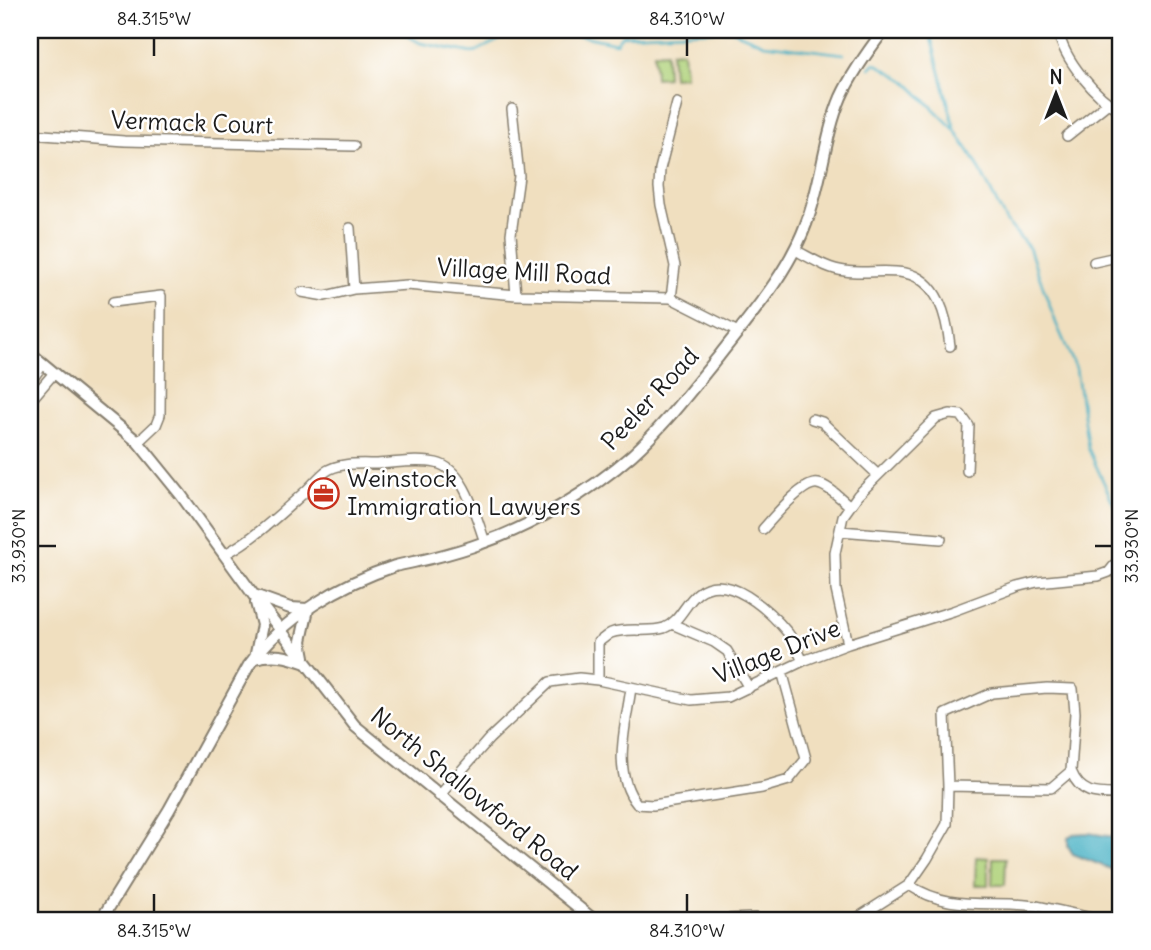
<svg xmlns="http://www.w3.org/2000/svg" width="1151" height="950" viewBox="0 0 1151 950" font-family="Delius,sans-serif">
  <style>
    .green { fill: #afd179; stroke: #66764a; stroke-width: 2 }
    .water { fill: #43afc2; stroke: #30666f; stroke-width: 2 }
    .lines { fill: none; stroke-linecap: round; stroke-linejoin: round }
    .stream { stroke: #43afc2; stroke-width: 2.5 }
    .minor-casing { stroke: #867e6e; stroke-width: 12 }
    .tertiary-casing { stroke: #867e6e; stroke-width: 14 }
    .minor { stroke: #fff; stroke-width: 9 }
    .tertiary { stroke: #fff; stroke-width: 10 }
    .ticks { fill: none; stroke: #1c1c1c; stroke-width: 2.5 }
    .labels { text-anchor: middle; stroke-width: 5; stroke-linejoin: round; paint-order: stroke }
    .street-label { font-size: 24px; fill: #1c1c1c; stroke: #fff }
    .poi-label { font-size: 24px; fill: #1c1c1c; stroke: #fff; text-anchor: start }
    .neatline { fill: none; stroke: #1c1c1c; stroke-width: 2.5 }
    .ticks-label { font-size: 18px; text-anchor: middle; fill: #1c1c1c }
  </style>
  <rect width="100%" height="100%" fill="#fff"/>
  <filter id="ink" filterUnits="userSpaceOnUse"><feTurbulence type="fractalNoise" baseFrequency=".0143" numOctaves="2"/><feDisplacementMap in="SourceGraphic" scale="14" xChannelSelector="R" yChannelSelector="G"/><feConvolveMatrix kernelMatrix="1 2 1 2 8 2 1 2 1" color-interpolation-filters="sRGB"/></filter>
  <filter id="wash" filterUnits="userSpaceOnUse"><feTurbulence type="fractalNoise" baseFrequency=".00686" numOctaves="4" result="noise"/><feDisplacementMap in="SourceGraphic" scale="28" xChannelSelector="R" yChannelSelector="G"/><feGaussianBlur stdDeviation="1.57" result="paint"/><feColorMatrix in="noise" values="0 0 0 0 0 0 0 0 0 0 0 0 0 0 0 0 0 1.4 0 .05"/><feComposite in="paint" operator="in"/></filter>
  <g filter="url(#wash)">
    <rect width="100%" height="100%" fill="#f0dfbf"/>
    <path class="green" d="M683,51l2,25 -12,1 -2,-25z
      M666,52l1,25 -12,1 -1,-25z
      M976,857l12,1v27h-13z
      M993,858h13l-1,27h-13z"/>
    <path class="water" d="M1088,833l33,5v35l-48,-19 -5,-8v-8l5,-4z"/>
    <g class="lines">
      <path class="stream" d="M339,30l10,3 2,-3
        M398,30l22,13 53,10 30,-15 31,-4 44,1 38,8 6,-8 109,-5 33,14 80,10
        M929,30l25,96
        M870,68l5,-5 31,18 48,48 22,33 30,59 23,27 27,75 20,46 12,79 33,72"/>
    </g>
  </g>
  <g filter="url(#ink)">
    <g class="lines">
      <defs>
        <path id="minor" d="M1058,30c5,29 38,68 63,81
          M512,109l7,67 -8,58 5,61
          M30,134l94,7 230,5
          M1067,136l40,-32
          M350,228l4,61
          M795,250c16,8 32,19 50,21 20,3 40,-2 60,2 34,7 42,45 45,73
          M1094,262l27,-6
          M302,292l23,4 29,-7 53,-4 109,10 155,3 67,34
          M671,298l4,-32 -14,-61 -2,-18 1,-18 17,-66
          M113,302l48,-6 -1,119 -4,10 -18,17
          M30,382l13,-18
          M30,401l24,-28
          M812,419l10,3 56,53
          M763,529c10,-11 40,-48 55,-45 11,2 23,15 32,22
          M840,531l101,8
          M225,554c29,-15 56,-41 81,-63 6,-6 12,-13 19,-19 14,-10 35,-8 52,-8 19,-1 41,-5 59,-1 29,6 40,55 49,79
          M672,624l42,18 13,9 22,37
          M848,644l-12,-54 -1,-37 8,-37 15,-21 78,-77 14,-4 11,1 8,11 -2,45
          M30,659l2,24 -2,25
          M598,680v-38c4,-2 9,-7 13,-9 16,-6 37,0 53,-5 16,-6 21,-25 34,-35 29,-23 72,18 90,40 6,8 10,19 15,28
          M631,688c-5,38 -20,84 6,116l16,1 109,-17 27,-8 17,-21 -24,-88
          M948,786l103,2 20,-17c10,25 27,23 50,23
          M439,796l50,-57 61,-57 29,-4 19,2 93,20 37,-3 75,-36 45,-17 105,-33 64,-24 20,-5 61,-6 11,-4 12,-15
          M909,885l18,-26 20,-35 1,-38 -3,-72 47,-21 55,-5 26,1 2,24 -4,58
          M701,920l54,-2 6,2
          M854,920l55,-35c43,28 80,14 127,21 22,4 44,10 65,14"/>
        <path id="tertiary" d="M30,353l108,89 43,53 74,102 100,129 239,194
          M254,595l36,13 18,1
          M256,603l6,22 -7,33c19,-5 32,-2 51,5
          M304,657l-3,-16 7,-32
          M101,920l68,-110 80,-145c35,-48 91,-81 146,-99 12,-3 25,-5 37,-8 16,-4 34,-9 50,-15 51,-17 110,-53 150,-88 33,-30 59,-65 87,-99 32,-41 69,-83 87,-132 16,-41 18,-87 35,-127 11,-24 27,-46 43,-67"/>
      </defs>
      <use href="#minor" class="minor-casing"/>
      <use href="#tertiary" class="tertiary-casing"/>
      <use href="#minor" class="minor"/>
      <use href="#tertiary" class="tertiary"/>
    </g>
  </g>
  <path class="ticks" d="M154,38v18M687,38v18M38,546h18M1095,546h17M154,894v18M687,894v18"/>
  <defs>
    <symbol id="office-ring" viewBox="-11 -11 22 22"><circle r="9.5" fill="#fff" stroke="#c8321e" stroke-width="1.5"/><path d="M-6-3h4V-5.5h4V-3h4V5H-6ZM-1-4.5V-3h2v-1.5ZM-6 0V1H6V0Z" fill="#c8321e"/></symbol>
  </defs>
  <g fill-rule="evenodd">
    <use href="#office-ring" x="306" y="476" width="35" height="35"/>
  </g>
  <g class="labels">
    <g class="street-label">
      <text transform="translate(192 123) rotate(2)" y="8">Vermack Court</text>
      <text transform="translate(524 272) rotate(3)" y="8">Village Mill Road</text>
      <text transform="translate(650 399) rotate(-47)" y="8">Peeler Road</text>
      <text transform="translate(777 652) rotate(-22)" y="8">Village Drive</text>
      <text transform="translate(474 794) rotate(39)" y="8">North Shallowford Road</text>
    </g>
    <g class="poi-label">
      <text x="347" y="487">Weinstock<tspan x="347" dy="28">Immigration Lawyers</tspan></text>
    </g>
  </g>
  <rect width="1151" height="950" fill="none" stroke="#fff" stroke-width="77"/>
  <g transform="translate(1056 94)" stroke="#ffffff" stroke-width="5" paint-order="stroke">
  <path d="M0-5L12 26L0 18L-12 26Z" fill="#1c1c1c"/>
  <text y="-10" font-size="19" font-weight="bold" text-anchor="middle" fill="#1c1c1c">N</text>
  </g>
  <rect x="38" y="38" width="1074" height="874" class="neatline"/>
  <g class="ticks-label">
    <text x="154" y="25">84.315°W</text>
    <text x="687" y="25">84.310°W</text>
    <text transform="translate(19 546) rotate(-90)" y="6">33.930°N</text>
    <text transform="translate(1132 546) rotate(-90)" y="6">33.930°N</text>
    <text x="154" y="937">84.315°W</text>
    <text x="687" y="937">84.310°W</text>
  </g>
</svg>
